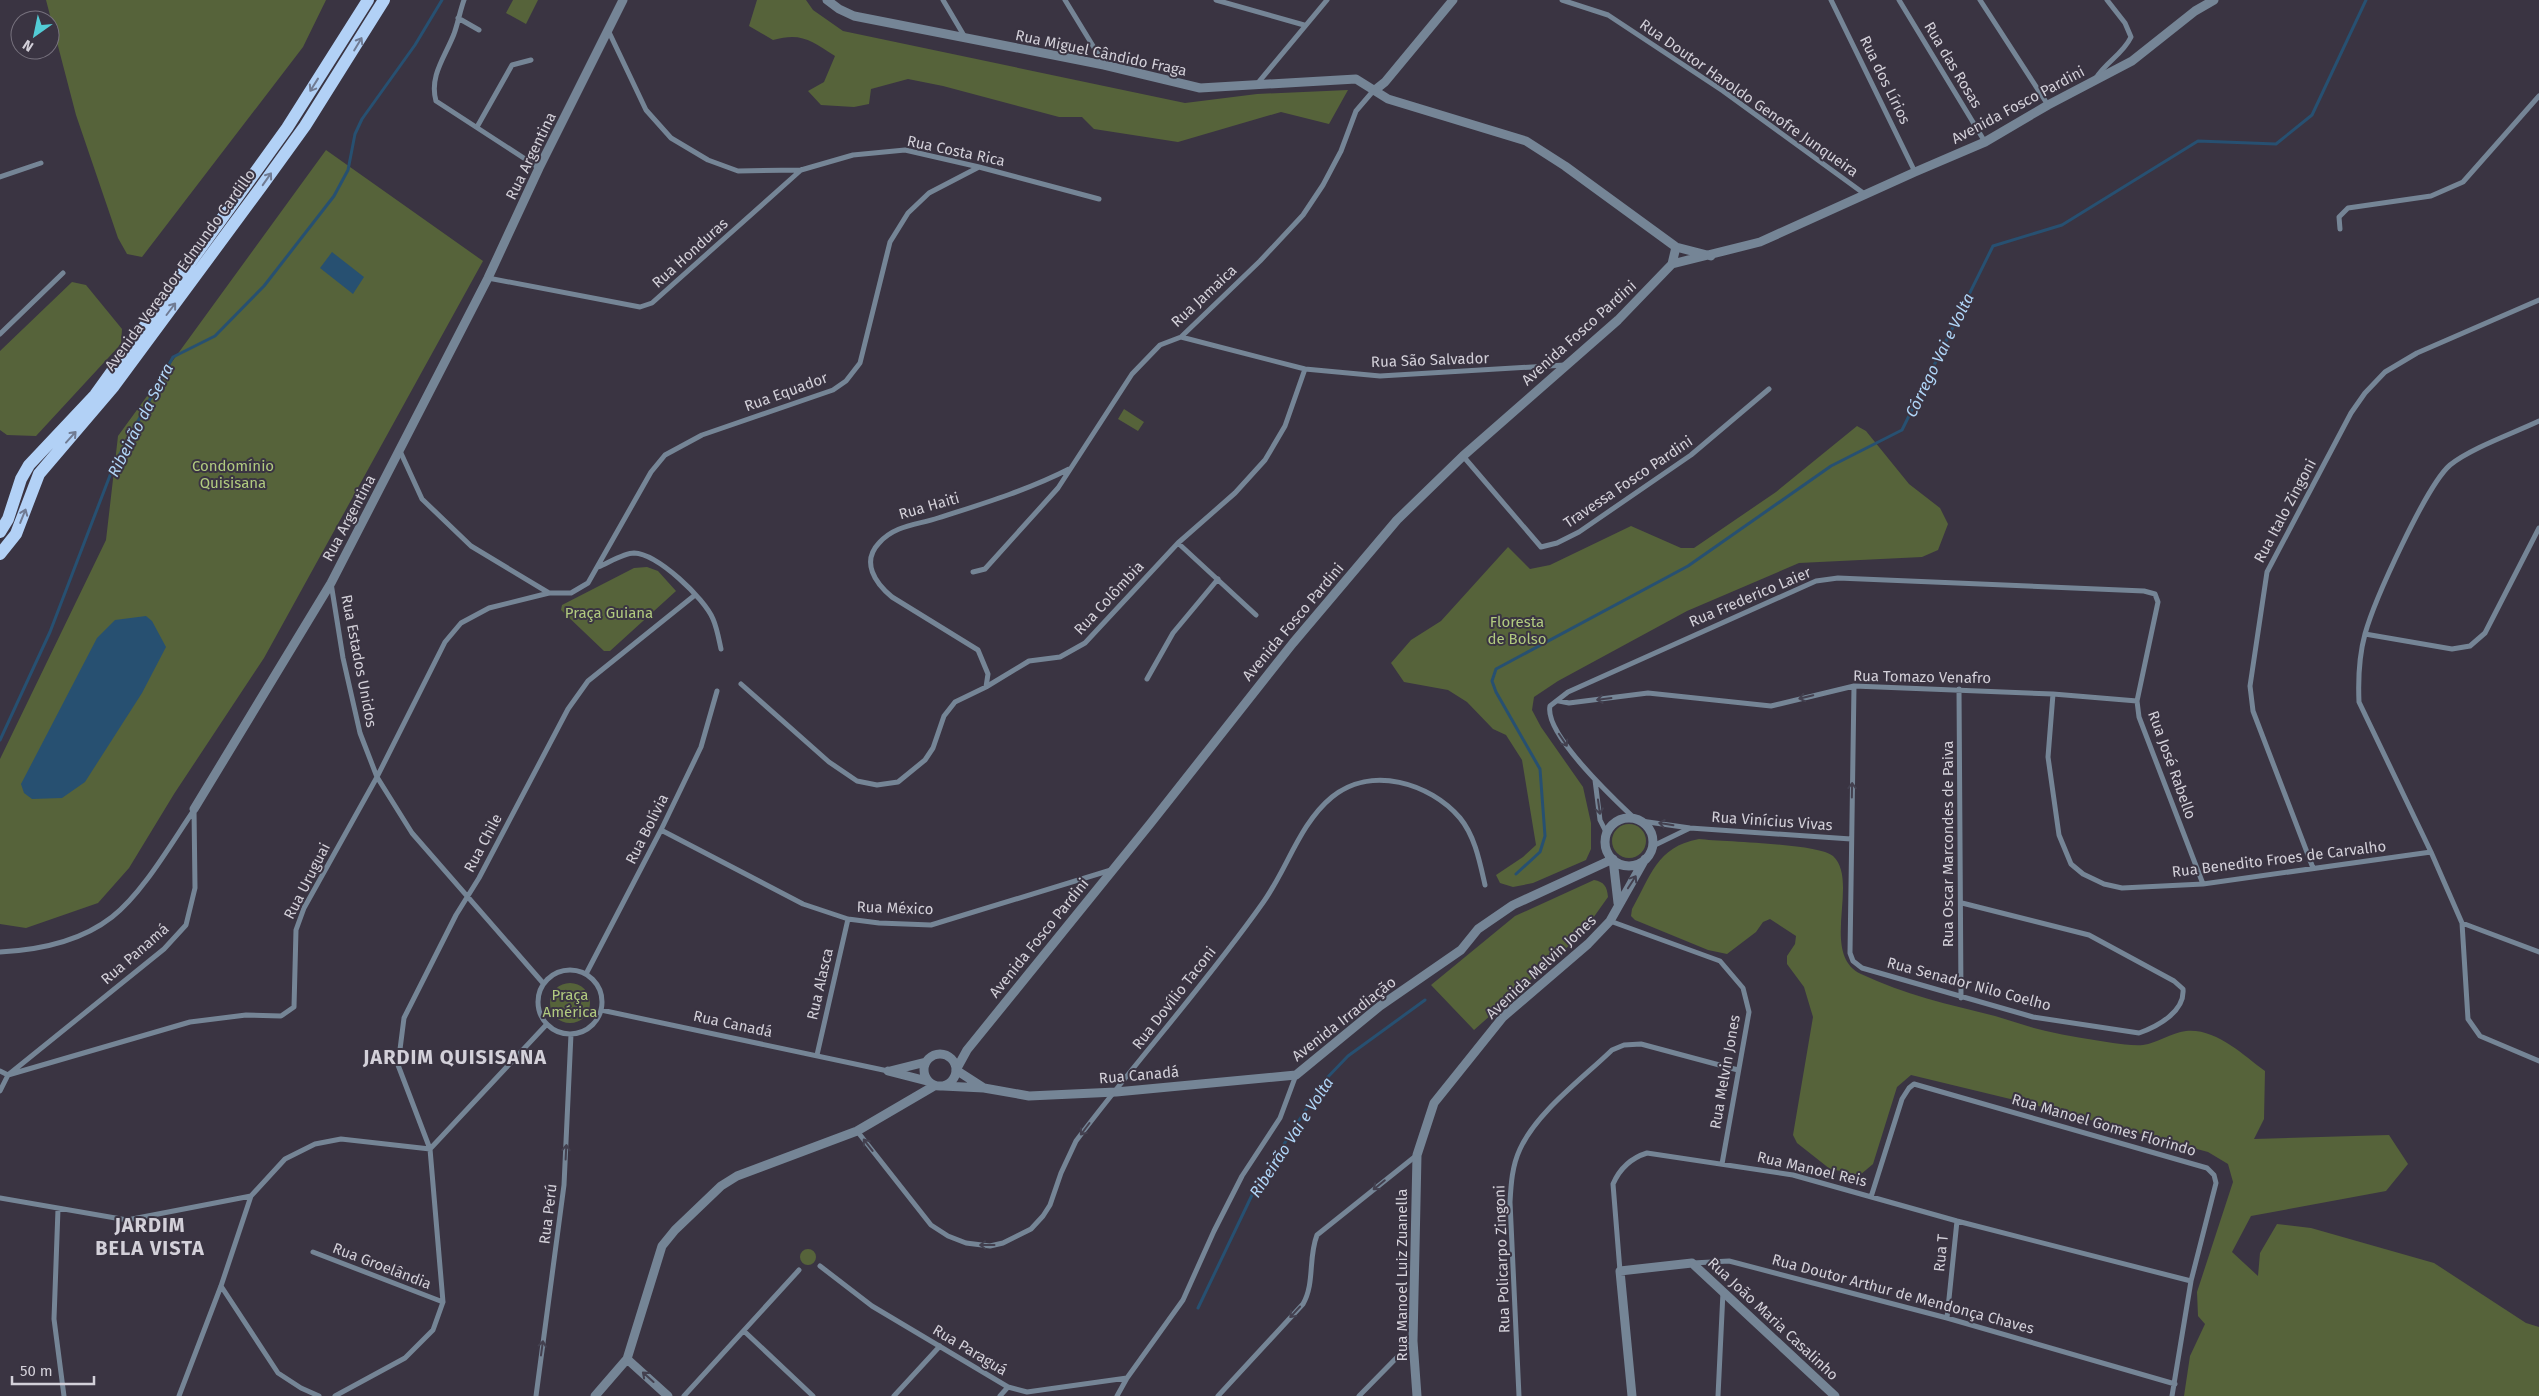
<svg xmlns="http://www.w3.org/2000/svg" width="2539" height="1396" viewBox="0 0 2539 1396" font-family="'Fira Sans',sans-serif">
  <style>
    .green { fill: #56633a }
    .water { fill: #275071 }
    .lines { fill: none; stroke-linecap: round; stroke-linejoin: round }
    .stream { stroke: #275071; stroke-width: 3 }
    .minor { stroke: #758596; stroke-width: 5 }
    .tertiary { stroke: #758596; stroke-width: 9 }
    .primary { stroke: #b2d1f6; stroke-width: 12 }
    .oneway { stroke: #707b93 }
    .oneway2 { stroke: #43404f }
    .labels { text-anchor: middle; stroke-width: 4; stroke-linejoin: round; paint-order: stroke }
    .street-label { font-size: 15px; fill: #d3d0d9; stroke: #3a3442 }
    .park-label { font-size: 15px; fill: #b1ca7f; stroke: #3a3442 }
    .water-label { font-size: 16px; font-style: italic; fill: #b0d5f7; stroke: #3a3442 }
    .district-label { font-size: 20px; font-weight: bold; letter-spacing: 1px; fill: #d3d0d9; stroke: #3a3442 }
  </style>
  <rect width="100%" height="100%" fill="#3a3442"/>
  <path class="green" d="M46,0h280l-23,47 -161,210 -15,-3 -9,-16 -42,-123z
    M513,0h25l-12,24 -20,-11z
    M757,0h49l7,10 30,21 342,72 72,-9 91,-4 -19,34 -48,-12 -103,30 -84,-13 -12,-12h-23l-116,-31 -35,-7 -37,10 -2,15 -15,3 -33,-2 -13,-14 16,-9 11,-26c-24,-15 -33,-24 -62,-16l-24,-14z
    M326,150l157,111 -219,397 -90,136 -45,74 -31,35 -72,25 -26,-4v-165l106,-219 12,-104z
    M72,282l14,3 36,44 -1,15 -85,92 -29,-1 -7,-5v-79z
    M1124,409l20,13 -6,9 -20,-12z
    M1857,426l9,5 43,53 31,24 8,16 -10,26 -16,7 -123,6 -112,48 -129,70 -24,16 -2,13 9,17 42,60 8,36v26l-5,11 -53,23 -20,4 -13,-4 -4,-8 27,-18 13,-12 -14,-85 -16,-25 -13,-6 -26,-27 -19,-12 -44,-8 -13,-19 20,-23 30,-19 67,-74 22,22 20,-4 81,-39 50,22h13l82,-56z
    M647,567l11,4 18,20 -66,60h-6l-43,-41 1,-5 72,-37z
    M1612 841a17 17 0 1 1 34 0a17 17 0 1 1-34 0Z
    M1699,839c24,3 119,4 134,17 27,25 -14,98 28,118 42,20 89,31 134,42 17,5 33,11 51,15 21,5 44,8 67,12 9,1 21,3 30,2 14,-2 28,-12 43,-14 30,-3 57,24 79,40l-1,48 -10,20 135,-4 19,29 -22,27 -135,25 -19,36 26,24 2,-23 17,-29 34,4 123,35 92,60 13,4v69h-355l6,-40 15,-32 -7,-8 -1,-24 36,-110 -5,-18 -20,-12 -177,-48 -120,-29 -14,12 -24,77 -13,11 -30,-6 -33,-26 -4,-8 20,-118 -9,-30 -17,-23v-8l8,-12 1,-8 -26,-17 -7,3 -7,10 -29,22 -19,-4 -73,-30 -4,-4 1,-7c19,-33 24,-62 67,-70z
    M1594,880c10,2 13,6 14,17l-27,38 -107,95 -43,-45 84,-69z
    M550 1003a20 20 0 1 1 40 0a20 20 0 1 1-40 0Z
    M800 1257a8 8 0 1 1 16 0a8 8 0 1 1-16 0Z"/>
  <path class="water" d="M332,252l32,25 -11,17 -33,-26z
    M146,616l6,5 14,26 -24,46 -57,89 -23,16 -30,1 -8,-6 -3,-9 76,-146 18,-18z"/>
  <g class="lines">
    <path class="stream" d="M0,740l50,-108 64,-167 59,-108 42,-21 49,-50 70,-90 14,-26 7,-36 7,-15 53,-74 27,-45
      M1516,874l24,-22 5,-16 -5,-67 -44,-77 -4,-11 4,-12 192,-103 143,-100 71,-36 91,-184 69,-21 136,-84 78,3 36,-29 54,-115
      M1198,1308l55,-115 71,-112 24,-25 77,-56"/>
    <path class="minor" d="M464,0c-4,11 -6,23 -10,34 -9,23 -25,42 -18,67l103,67
      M943,0l23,39
      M1065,0l39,64
      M1216,0l88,25
      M1562,0l46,15 115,76 143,104
      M1831,0l84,172
      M1899,0l86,142
      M1980,0l68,105
      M458,18l21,12
      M608,30l38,80 25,28 37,22 30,11 63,-1 52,-15 52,-5 74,17 120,32
      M2096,78c10,-16 27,-24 35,-41l-6,-14 -18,-23
      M1257,84l70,-84
      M477,127l35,-62 19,-5
      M0,177l41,-14
      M2340,229l-1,-12 9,-9 83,-12 32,-14 76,-86
      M488,278l152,29 12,-4 149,-133
      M0,334l63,-61
      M1181,337l124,32 75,7 185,-11
      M2539,421c-25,12 -68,27 -89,44 -24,21 -76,136 -85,169 -6,22 -7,45 -6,68l72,150 31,71 6,96 12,17 59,25
      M400,451l22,48 49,47 78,47
      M1463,456l78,91 16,-4 22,-11 112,-77 78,-66
      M1178,543l78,72
      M598,567c10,-4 26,-14 36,-14 24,1 70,45 79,66 4,9 6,21 8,30
      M973,572l12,-3 73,-81 74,-114 28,-29 21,-8 79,-76 43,-46 20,-30 18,-34 15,-40 18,-21
      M331,583l12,75 17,75 17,44 35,56 131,150
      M2365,634l87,15 18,-3 15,-13 54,-105
      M1147,679l26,-46 45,-54
      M741,684l88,78 28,19 20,4 21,-3 27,-22 8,-12 11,-32 11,-14 31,-15 43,-26 31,-4 25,-14 93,-100 57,-50 30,-33 20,-34 20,-57
      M1854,686l-4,267 3,8 9,7 171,49 106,16c20,-7 46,-22 44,-44l-9,-8 -85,-46 -127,-32
      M986,687l2,-13 -10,-24 -86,-53c-17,-14 -31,-35 -13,-54 16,-18 38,-18 59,-25 44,-14 90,-28 131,-49
      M1959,689l2,309
      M2053,694l-5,63 11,78 12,29 12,10 21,10 18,4 81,-4 228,-32
      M1559,701l10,2 79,-10 123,13 83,-20 199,8 84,7
      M1595,780l5,40 7,14
      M1634,818c-20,-19 -90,-84 -84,-112l18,-14 248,-111 22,-3 306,13 11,3 3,8 -21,99 2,16 64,167
      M1641,821l49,7 161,11
      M661,830l142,74 45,15 31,4 52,2 180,-55
      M1653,846l37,-18
      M2313,868l-60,-157 -3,-25 17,-114 84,-159 14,-20 20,-21 32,-19 122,-53
      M1610,921l110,40 23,27 6,24 -27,152
      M2462,923l77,29
      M0,952c39,-2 80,-10 112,-35 31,-24 60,-75 82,-107
      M538 1002a32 32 0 1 1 64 0a32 32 0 1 1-64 0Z
      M586,974l75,-144 40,-83 16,-56
      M601,1010l287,61
      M817,1055l31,-136
      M0,1071l8,4
      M8,1075l182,-53 56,-7 35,1 13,-9 2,-77 8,-22 73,-131 68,-135 16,-19 28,-15 60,-15h22l17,-10 63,-111 14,-17 37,-20 131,-45 13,-9 14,-18 30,-121 18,-29 21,-20 50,-26
      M0,1091l8,-16 156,-126 22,-24 9,-37 -1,-79
      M857,1131l74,94 17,11 18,7 24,3 13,-3 28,-14 12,-13 7,-11 11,-32 15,-32c60,-80 128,-155 186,-237 25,-34 37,-80 70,-107 39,-32 98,-14 128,21 15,18 20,45 25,67
      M1871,1197l31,-98 7,-11 5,-4 293,84 7,7 2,8 -25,98 -19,115
      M0,1198l127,22 124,-24
      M58,1209l-4,110 10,77
      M313,1252l130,50
      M1693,1263l36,-2 218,57 228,66
      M820,1266l52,40 136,81 19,5 100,-14
      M1620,1271l-7,-87c7,-16 18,-26 34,-31l146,22 164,46 234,60
      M221,1286l57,87 23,15 18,8
      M1947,1318l10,-97
      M745,1332l68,64
      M179,1396l42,-110 30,-90 34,-37 30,-15 26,-5 89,10 117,-125
      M335,1396l70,-38 28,-28 10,-28 -13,-153 -32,-84 6,-47 52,-103 23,-37 89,-169 20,-28 107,-86
      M536,1396l28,-211 7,-151
      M684,1396l115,-126
      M894,1396l46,-50
      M1000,1396l8,-9
      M1117,1396l10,-18 56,-78 31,-69 28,-55 38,-58 16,-43
      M1218,1396l85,-92c12,-21 5,-46 14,-69l100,-80
      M1359,1396l54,-55
      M1519,1396l-9,-194c1,-18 2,-36 10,-53 17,-37 62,-70 92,-99l12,-5 17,-1 97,26
      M1718,1396l5,-104"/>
    <path class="tertiary" d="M827,0l12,9 15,7 250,49 96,23 156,-9 32,20 138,42 39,25 111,81 35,9
      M1375,90l10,-8 68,-82
      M1672,264l88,-22 155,-70 70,-30 63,-37 84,-44 63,-50 19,-11
      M194,809l137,-226 157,-305 51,-110 84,-168
      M1605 842a24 24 0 1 1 48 0a24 24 0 1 1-48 0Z
      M924 1070a16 16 0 1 1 32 0a16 16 0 1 1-32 0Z
      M888,1071l39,10
      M890,1071l36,-9
      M943,1086l41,2 45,8 87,-4 180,-17 84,-69 81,-56 17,-21 35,-24 100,-46 5,44
      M984,1088l-28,-18 11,-20 183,-226 143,-181 104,-123 66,-64 155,-136 54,-56 4,-17
      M627,1359l41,37
      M595,1396l32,-37 35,-113 13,-16 46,-44 16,-10 120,-45 77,-45
      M1417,1396l-4,-55 4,-186 17,-52 69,-86 85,-73 22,-23 35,-62
      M1632,1396l-12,-125 72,-8 143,133"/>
    <path class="primary" d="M0,532l8,-13 13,-40 8,-14 66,-70 192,-267 81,-128
      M0,554l16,-20 23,-60 75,-88 147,-199 44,-61 79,-126"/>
  </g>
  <defs><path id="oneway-shaft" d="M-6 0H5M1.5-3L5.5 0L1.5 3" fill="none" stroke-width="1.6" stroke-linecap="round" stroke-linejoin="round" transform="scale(1.25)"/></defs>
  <g class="oneway">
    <use href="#oneway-shaft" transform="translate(358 44) rotate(-59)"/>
    <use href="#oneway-shaft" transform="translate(314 85) rotate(122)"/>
    <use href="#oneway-shaft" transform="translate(267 179) rotate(-55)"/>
    <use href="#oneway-shaft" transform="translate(171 309) rotate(-53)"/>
    <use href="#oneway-shaft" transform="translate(71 437) rotate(-48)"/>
    <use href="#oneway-shaft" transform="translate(23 516) rotate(-68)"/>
  </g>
  <g class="oneway2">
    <use href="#oneway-shaft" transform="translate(1806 697) rotate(166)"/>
    <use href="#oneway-shaft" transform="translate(1604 699) rotate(173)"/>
    <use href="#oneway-shaft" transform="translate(1563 740) rotate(56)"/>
    <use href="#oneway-shaft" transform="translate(1852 790) rotate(-89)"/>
    <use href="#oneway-shaft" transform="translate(1599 807) rotate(82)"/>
    <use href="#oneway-shaft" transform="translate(1666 824) rotate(-171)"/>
    <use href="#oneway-shaft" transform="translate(1632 882) rotate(-57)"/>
    <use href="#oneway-shaft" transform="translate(1085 1129) rotate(127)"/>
    <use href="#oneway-shaft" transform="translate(868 1145) rotate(-128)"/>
    <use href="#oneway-shaft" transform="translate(566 1152) rotate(-87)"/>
    <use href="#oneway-shaft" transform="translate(1379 1185) rotate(141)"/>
    <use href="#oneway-shaft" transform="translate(987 1245) rotate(-180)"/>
    <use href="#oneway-shaft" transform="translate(1295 1312) rotate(133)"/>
    <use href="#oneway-shaft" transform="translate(542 1348) rotate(-82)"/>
    <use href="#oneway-shaft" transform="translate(648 1377) rotate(-138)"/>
  </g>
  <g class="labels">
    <g class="street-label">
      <text transform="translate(1101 53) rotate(12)" y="5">Rua Miguel Cândido Fraga</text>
      <text transform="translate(1953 65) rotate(59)" y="5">Rua das Rosas</text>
      <text transform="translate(1885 80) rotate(64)" y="5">Rua dos Lírios</text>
      <text transform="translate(1749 98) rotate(35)" y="5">Rua Doutor Haroldo Genofre Junqueira</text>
      <text transform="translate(2018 105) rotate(-28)" y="5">Avenida Fosco Pardini</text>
      <text transform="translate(956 151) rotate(12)" y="5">Rua Costa Rica</text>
      <text transform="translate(531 156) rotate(-64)" y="5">Rua Argentina</text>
      <text transform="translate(690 253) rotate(-42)" y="5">Rua Honduras</text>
      <text transform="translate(180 270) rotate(-54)" y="5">Avenida Vereador Edmundo Cardillo</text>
      <text transform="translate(1204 296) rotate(-43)" y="5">Rua Jamaica</text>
      <text transform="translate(1579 333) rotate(-42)" y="5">Avenida Fosco Pardini</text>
      <text transform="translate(1430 360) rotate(-2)" y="5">Rua São Salvador</text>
      <text transform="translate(786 392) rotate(-20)" y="5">Rua Equador</text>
      <text transform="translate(1628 482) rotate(-34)" y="5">Travessa Fosco Pardini</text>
      <text transform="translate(929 506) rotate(-16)" y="5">Rua Haiti</text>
      <text transform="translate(2285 511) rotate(-62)" y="5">Rua Italo Zingoni</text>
      <text transform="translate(349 518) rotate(-62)" y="5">Rua Argentina</text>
      <text transform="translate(1750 597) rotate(-23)" y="5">Rua Frederico Laier</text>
      <text transform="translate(1109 598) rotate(-47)" y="5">Rua Colômbia</text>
      <text transform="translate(1293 622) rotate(-50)" y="5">Avenida Fosco Pardini</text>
      <text transform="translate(359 661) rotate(79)" y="5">Rua Estados Unidos</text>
      <text transform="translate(1922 677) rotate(1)" y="5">Rua Tomazo Venafro</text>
      <text transform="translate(2172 765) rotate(70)" y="5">Rua José Rabello</text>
      <text transform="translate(1772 821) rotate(4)" y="5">Rua Vinícius Vivas</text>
      <text transform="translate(647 829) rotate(-63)" y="5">Rua Bolívia</text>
      <text transform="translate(483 843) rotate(-62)" y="5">Rua Chile</text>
      <text transform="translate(1948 844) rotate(-90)" y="5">Rua Oscar Marcondes de Paiva</text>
      <text transform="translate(2279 859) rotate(-7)" y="5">Rua Benedito Froes de Carvalho</text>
      <text transform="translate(307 881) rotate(-63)" y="5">Rua Uruguai</text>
      <text transform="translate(895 908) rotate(2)" y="5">Rua México</text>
      <text transform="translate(1039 938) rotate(-51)" y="5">Avenida Fosco Pardini</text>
      <text transform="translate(135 954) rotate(-41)" y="5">Rua Panamá</text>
      <text transform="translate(1541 967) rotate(-43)" y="5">Avenida Melvin Jones</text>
      <text transform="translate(820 984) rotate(-77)" y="5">Rua Alasca</text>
      <text transform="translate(1969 984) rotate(15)" y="5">Rua Senador Nilo Coelho</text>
      <text transform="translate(1174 998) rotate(-52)" y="5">Rua Dovílio Taconi</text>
      <text transform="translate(1344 1019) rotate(-38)" y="5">Avenida Irradiação</text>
      <text transform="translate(733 1024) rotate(12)" y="5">Rua Canadá</text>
      <text transform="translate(1725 1072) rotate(-80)" y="5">Rua Melvin Jones</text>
      <text transform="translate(1139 1075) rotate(-5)" y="5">Rua Canadá</text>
      <text transform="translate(2104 1125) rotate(16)" y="5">Rua Manoel Gomes Florindo</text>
      <text transform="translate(1812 1169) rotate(13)" y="5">Rua Manoel Reis</text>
      <text transform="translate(548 1214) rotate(-83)" y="5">Rua Perú</text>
      <text transform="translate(1941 1253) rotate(-84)" y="5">Rua T</text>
      <text transform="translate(1502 1259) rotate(-92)" y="5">Rua Policarpo Zingoni</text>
      <text transform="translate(382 1266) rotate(21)" y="5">Rua Groelândia</text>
      <text transform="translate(1402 1275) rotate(-90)" y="5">Rua Manoel Luiz Zuanella</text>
      <text transform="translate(1903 1294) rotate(15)" y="5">Rua Doutor Arthur de Mendonça Chaves</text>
      <text transform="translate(1773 1319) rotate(43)" y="5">Rua João Maria Casalinho</text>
      <text transform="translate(970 1350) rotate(31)" y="5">Rua Paraguá</text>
    </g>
    <g class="park-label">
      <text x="233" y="471">Condomínio<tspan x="233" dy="17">Quisisana</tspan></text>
      <text x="609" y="618">Praça Guiana</text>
      <text x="1517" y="627">Floresta<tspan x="1517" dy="17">de Bolso</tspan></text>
      <text x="570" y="1000">Praça<tspan x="570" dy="17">América</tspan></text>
    </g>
    <g class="water-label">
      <text transform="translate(1939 355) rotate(-64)" y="6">Córrego Vai e Volta</text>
      <text transform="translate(140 420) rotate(-63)" y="6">Ribeirão da Serra</text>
      <text transform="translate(1291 1137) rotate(-57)" y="6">Ribeirão Vai e Volta</text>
    </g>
    <g class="district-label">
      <text x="455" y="1064">JARDIM QUISISANA</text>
      <text x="150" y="1232">JARDIM<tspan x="150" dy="23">BELA VISTA</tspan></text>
    </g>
  </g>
  <g transform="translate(35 35) rotate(213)"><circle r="24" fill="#3a3442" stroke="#77727e"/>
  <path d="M0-4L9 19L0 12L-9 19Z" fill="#52ccd5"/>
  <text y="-8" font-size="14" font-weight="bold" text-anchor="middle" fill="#d3d0d9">N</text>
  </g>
  <path d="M12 1376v8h82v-8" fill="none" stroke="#d3d0d9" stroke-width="2.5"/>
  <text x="20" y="1376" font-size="15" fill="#d3d0d9" stroke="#3a3442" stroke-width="4" paint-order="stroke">50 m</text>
</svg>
